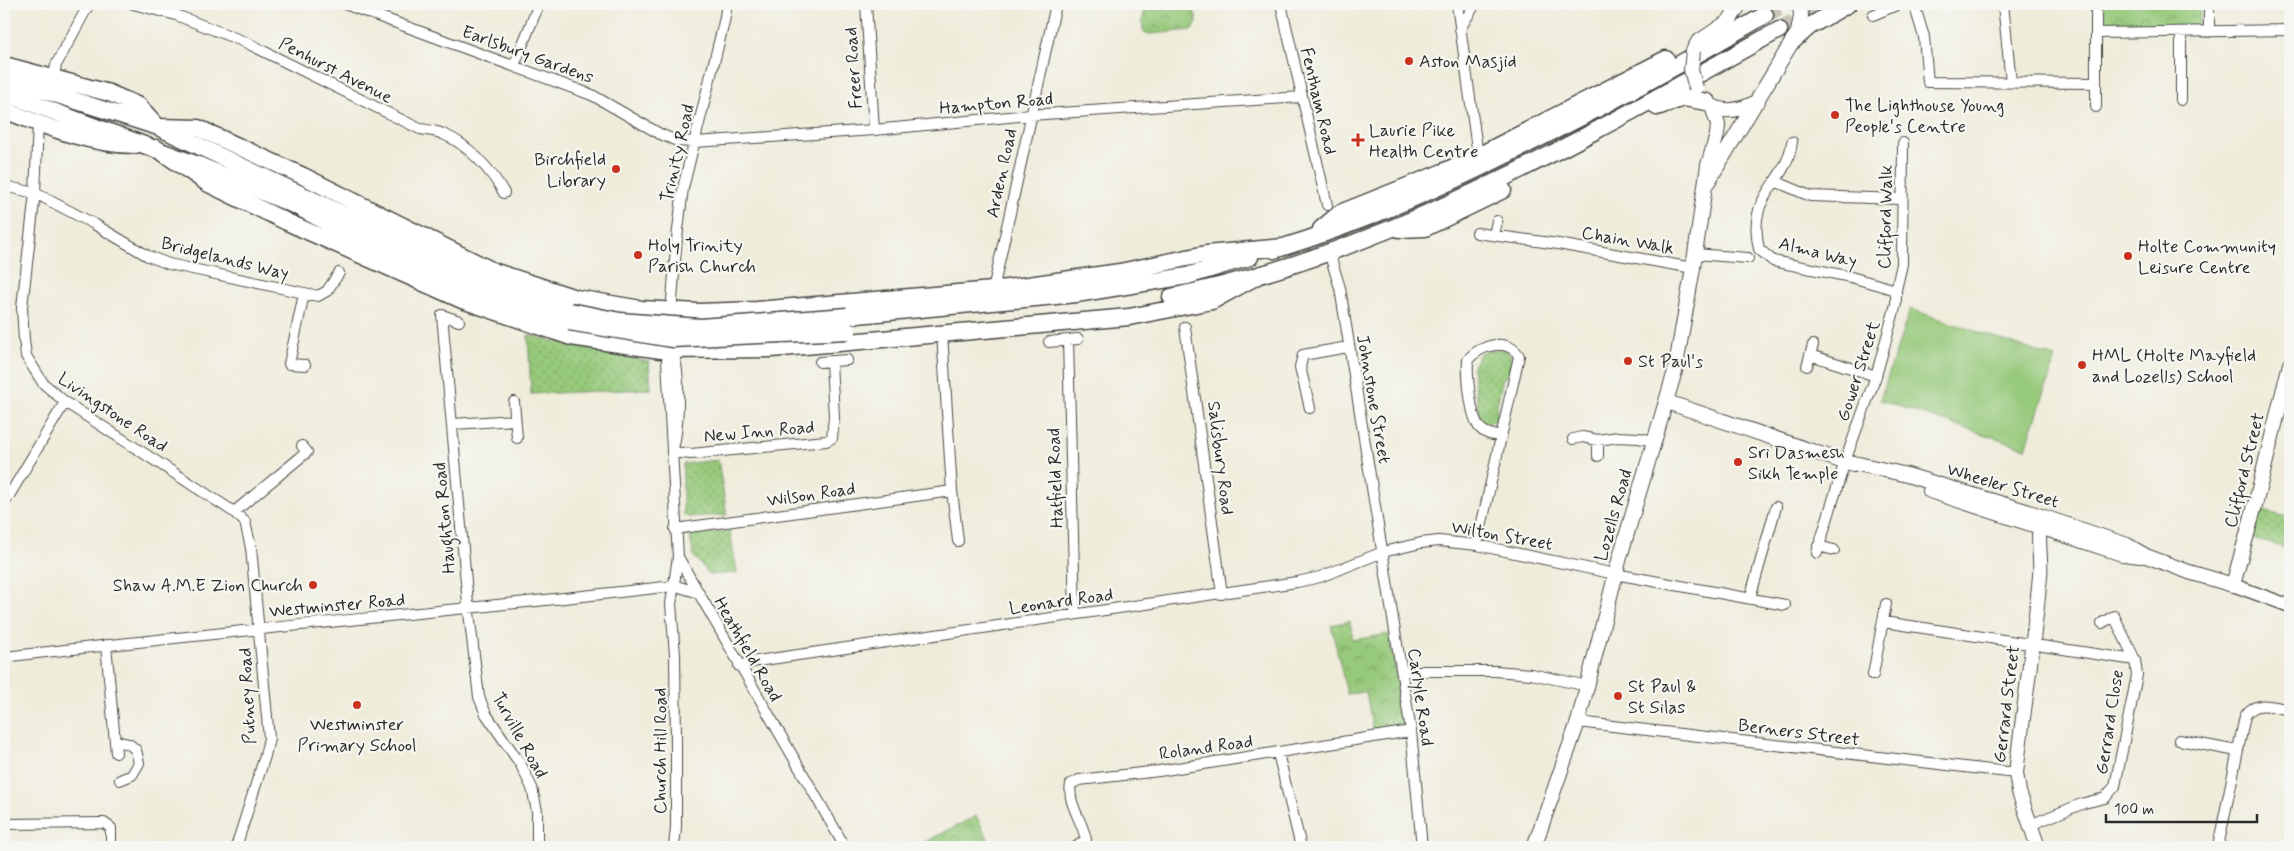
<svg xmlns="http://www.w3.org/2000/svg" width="2294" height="851" viewBox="0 0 2294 851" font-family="Mynerve,sans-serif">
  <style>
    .grass { fill: url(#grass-dots); stroke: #607a52 }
    .park { fill: url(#park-crowns); stroke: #607a52 }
    .pitch { fill: #96c97a; stroke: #607a52 }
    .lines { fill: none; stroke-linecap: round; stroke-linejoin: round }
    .trunk-tunnel { stroke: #c8c5b7; stroke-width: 16; stroke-dasharray: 16 8; stroke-linecap: butt }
    .minor-casing { stroke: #484845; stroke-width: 12 }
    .tertiary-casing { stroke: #484845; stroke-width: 15 }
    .secondary-casing { stroke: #484845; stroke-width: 16 }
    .trunk-casing { stroke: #484845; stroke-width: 19 }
    .minor { stroke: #fff; stroke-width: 10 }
    .tertiary { stroke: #fff; stroke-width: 12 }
    .secondary { stroke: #fff; stroke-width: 14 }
    .trunk { stroke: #fff; stroke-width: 16 }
    .secondary-bridge-casing { stroke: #484845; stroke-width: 16; stroke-linecap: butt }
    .trunk-bridge-casing { stroke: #484845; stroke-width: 19; stroke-linecap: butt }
    .secondary-bridge { stroke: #fff; stroke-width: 14 }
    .trunk-bridge { stroke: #fff; stroke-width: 16 }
    .poi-dot { fill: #c8321e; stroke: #f6f6f2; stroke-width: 2 }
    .labels { text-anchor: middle; stroke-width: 4.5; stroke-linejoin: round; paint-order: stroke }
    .street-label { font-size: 18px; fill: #2b2b2b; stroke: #f6f6f2 }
    .poi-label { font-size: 18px; fill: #2b2b2b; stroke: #f6f6f2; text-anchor: start }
  </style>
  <defs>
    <pattern id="grass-dots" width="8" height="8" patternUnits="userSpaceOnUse" patternTransform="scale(1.25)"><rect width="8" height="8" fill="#96c97a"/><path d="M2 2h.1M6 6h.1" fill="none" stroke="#7ba364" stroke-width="1.8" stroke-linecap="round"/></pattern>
    <pattern id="park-crowns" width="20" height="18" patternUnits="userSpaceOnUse" patternTransform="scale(1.25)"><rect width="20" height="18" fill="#96c97a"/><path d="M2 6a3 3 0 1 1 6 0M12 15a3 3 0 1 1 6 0" fill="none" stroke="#7ba364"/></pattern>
  </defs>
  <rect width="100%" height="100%" fill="#f6f6f2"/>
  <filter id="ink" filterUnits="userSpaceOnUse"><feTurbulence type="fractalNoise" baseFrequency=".02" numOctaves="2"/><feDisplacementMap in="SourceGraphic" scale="10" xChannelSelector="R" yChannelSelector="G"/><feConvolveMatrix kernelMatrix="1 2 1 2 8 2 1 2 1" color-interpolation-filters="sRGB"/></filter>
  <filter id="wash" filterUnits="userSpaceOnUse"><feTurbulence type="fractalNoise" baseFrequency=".0096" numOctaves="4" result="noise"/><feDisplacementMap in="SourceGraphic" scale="20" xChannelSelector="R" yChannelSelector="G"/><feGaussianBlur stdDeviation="1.12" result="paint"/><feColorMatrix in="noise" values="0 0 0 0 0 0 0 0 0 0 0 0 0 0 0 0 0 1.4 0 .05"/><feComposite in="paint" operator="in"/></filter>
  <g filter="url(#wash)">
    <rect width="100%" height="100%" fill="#efecda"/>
    <path class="grass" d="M528,335l121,27 2,27 -120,5z
      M1496,349l11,1 5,9 -4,17 -5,2 -7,31 3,4 -2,7 -12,4 -5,-4 -8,-52 8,-15z
      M718,460l9,55 -39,2 -5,-3v-50z
      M2260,510l30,8v31l-38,-10z
      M730,531l7,42 -27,2 -16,-18 -4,-19 5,-4z"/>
    <path class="park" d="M1146,4h47l4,19 -5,7 -40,4 -8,-1 -2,-11z
      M2100,4h100v18l-4,5 -92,-3z
      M1350,621l3,19 36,-6 17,94 -33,4 -7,-40 -19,2 -16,-69z
      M976,816l17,31h-78z"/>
    <path class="pitch" d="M1910,309l146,49 -30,90 -146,-48z"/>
  </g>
  <g filter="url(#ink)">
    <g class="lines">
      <path class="trunk-tunnel" d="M1765,15l23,-11
        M1779,30l45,-26"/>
      <defs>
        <path id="minor" d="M133,4l43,11 69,27 175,87c8,1 16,2 23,5 25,10 48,36 61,59
          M345,4l247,91 68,39 17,7 18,1 179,-12 156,-15 271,-18
          M866,4l8,126
          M1281,4l46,201
          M1457,4l21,152
          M1914,4l10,33 4,45 168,1
          M2003,4l8,78
          M2096,4v103
          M2209,4v28
          M1873,15l26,-11
          M1460,29l15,-25
          M2097,33l193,-3
          M514,66l25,-62
          M54,77l2,-12 33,-61
          M2181,100v-68
          M38,123l-3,70 -13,114 2,33 2,16 17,27 22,19 169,110 11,10 6,26 18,190 -4,18 -29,91
          M1792,142c-6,45 -46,49 -33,107l14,12 78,16 45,13
          M1775,181l35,15 91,3
          M4,186l31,7 59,31 54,32 21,8 149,32 9,-5 12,-18
          M1477,233l81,11 135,24
          M1494,235l3,-14
          M1329,252l11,36 71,443 11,116
          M1695,254l53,4
          M993,290l63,-286
          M304,294l-15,70 16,1
          M671,314l5,-67 7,-59 41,-166 3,-18
          M459,321l-17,-6 26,289 11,93 7,17 35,51 11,23 5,23v36
          M1185,327l37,267
          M942,333l10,158 6,50
          M1068,340l7,274
          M1049,342l29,-3
          M671,346l-4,15 11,196 167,290
          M671,350c11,15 7,76 3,95
          M1810,355l66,21
          M820,362l27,-2
          M1807,366l6,-21
          M514,402l3,36
          M1310,408l-10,-41 3,-12 45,-8
          M453,424l62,-4
          M1573,439l9,-2 16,3 20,-3 21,1 15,3
          M672,452l19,2 135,-13 6,-3 2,-21 -3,-55
          M1598,456v-16
          M4,504l61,-102
          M234,512l73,-60 -5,-6
          M675,529l277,-38
          M1477,545l42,-189c-11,-19 -40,-11 -51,4 -1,15 2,54 11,67 6,7 13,8 21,9
          M1818,546l16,4
          M1817,553l28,-92 31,-85 20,-72v-14l6,-26 1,-121
          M1750,598l26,-91
          M1884,622l251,38
          M106,645l10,108
          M4,657c220,-26 441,-45 661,-70l8,-2 23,7
          M739,666l18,-5 540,-79 23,-5 63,-25 38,-9 18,-2 38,4 138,29 170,31
          M1402,671h93l36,3 57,12
          M1873,675l13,-71
          M1578,722l438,51
          M2179,740l58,11
          M116,741l13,3 7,6 3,13 -7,12 -12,5
          M1278,753l23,94
          M4,824l100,-1 7,5v19
          M2030,825l54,-22 21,-5 10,-12 22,-111 -2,-15 -21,-44 -12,7
          M674,847l2,-20v-84l-1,-88 -4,-51 7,-47
          M1076,847l10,-7c-3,-19 -19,-36 -15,-56l8,-4 80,-9 252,-40
          M2218,847l27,-131c11,-17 28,-9 45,-6"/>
        <path id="tertiary" d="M2233,585l57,21"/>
        <path id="secondary" d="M1693,51l5,-9 31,-21 11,-17
          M1708,103c15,12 34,7 50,-2
          M1708,182l90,-150 3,-16 -1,-12
          M1667,402l186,63
          M1845,461l62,14 122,37 98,33 19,11 43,16 44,13 21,-76 36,-145
          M1930,491l192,63 19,2
          M1534,847l44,-125 42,-165 55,-186 18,-103 15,-103 9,-30 1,-10 -6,-19
          M2038,847l-19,-55 -3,-19c8,-66 18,-132 24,-197 2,-19 -5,-41 3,-57"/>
        <path id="trunk" d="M1793,41l17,-15 38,-22
          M4,65l105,28 30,13 19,21 40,1 105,48 190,95 83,27 65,11 58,3 58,-2 236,-20 127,-18 86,-18 77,-7
          M4,78l154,49 321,151 41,16 50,17
          M4,93l194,72 96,40 51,27 130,60 80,28 14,2
          M1657,107l27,-9 23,4
          M4,110c41,16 87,35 131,35
          M156,148l51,35 80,39 175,78 109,37 90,13 110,-1 358,-32 83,-16 49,-27
          M1321,229l19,-16 103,-41 35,-16 188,-97
          M1399,229l26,-1 78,-38
          M1274,250c93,-28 182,-69 268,-113 76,-38 150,-79 223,-122
          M1171,297c219,-44 414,-160 608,-267
          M847,316l229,-22 111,-18 63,-19"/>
      </defs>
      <use href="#minor" class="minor-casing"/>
      <use href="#tertiary" class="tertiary-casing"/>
      <use href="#secondary" class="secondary-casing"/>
      <use href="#trunk" class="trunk-casing"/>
      <use href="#minor" class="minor"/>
      <use href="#tertiary" class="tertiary"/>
      <use href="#secondary" class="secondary"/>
      <use href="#trunk" class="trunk"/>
      <defs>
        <path id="secondary-bridge" d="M1693,51l-2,19 5,18"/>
        <path id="trunk-bridge" d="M570,311l50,10 80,6 147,-11
          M569,322l103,17 176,-8"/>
      </defs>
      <use href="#secondary-bridge" class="secondary-bridge-casing"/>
      <use href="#trunk-bridge" class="trunk-bridge-casing"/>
      <use href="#secondary-bridge" class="secondary-bridge"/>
      <use href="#trunk-bridge" class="trunk-bridge"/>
    </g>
  </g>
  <g class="poi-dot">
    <circle cx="1409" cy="61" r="5"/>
    <circle cx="1835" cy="115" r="5"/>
    <path d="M1355.5 132.5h5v5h5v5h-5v5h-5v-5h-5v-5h5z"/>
    <circle cx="616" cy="169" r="5"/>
    <circle cx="638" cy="255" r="5"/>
    <circle cx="2128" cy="256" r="5"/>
    <circle cx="1628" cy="361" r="5"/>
    <circle cx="2082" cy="365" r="5"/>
    <circle cx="1738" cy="462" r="5"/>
    <circle cx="313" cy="585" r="5"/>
    <circle cx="1618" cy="696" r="5"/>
    <circle cx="357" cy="705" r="5"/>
  </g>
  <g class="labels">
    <g class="street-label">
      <text transform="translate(528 54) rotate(20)" y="6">Earlsbury Gardens</text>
      <text transform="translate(853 68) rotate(-94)" y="6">Freer Road</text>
      <text transform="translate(336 70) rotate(27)" y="6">Penhurst Avenue</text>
      <text transform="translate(1319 101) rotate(77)" y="6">Fentham Road</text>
      <text transform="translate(996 103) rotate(-5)" y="6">Hampton Road</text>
      <text transform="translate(677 153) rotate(-77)" y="6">Trinity Road</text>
      <text transform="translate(1001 173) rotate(-78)" y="6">Arden Road</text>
      <text transform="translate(1885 217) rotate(-89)" y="6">Clifford Walk</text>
      <text transform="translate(1628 240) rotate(10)" y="6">Chain Walk</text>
      <text transform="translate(1818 252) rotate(14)" y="6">Alma Way</text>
      <text transform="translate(225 258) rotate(14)" y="6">Bridgelands Way</text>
      <text transform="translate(1858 371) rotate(-72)" y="6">Gower Street</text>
      <text transform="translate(1374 399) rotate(80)" y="6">Johnstone Street</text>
      <text transform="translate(113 412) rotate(34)" y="6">Livingstone Road</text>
      <text transform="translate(759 431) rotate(-5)" y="6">New Inn Road</text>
      <text transform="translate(1221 458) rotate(83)" y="6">Salisbury Road</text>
      <text transform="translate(2244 470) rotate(-76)" y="6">Clifford Street</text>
      <text transform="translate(1055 478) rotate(-92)" y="6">Hatfield Road</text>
      <text transform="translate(2003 485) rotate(17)" y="6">Wheeler Street</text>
      <text transform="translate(811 494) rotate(-8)" y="6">Wilson Road</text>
      <text transform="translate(1613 515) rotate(-74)" y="6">Lozells Road</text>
      <text transform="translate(444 518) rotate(-95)" y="6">Haughton Road</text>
      <text transform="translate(1502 535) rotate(10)" y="6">Wilton Street</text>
      <text transform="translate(1061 601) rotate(-8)" y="6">Leonard Road</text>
      <text transform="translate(337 605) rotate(-5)" y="6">Westminster Road</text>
      <text transform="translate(748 649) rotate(60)" y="6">Heathfield Road</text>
      <text transform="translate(247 696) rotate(-93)" y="6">Putney Road</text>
      <text transform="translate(1421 697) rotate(82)" y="6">Carlyle Road</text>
      <text transform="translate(2006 704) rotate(-83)" y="6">Gerrard Street</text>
      <text transform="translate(2109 722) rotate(-81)" y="6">Gerrard Close</text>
      <text transform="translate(1799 732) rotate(7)" y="6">Berners Street</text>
      <text transform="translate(520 735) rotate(61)" y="6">Turville Road</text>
      <text transform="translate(1206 747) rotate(-8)" y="6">Roland Road</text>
      <text transform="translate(660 751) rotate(-90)" y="6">Church Hill Road</text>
    </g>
    <g class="poi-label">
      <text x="1419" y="67">Aston Masjid</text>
      <text x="1845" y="111">The Lighthouse Young<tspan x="1845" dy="21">People's Centre</tspan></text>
      <text x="1369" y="136">Laurie Pike<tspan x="1369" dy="21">Health Centre</tspan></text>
      <text x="606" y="165" text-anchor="end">Birchfield<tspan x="606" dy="21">Library</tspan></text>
      <text x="648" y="251">Holy Trinity<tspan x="648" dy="21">Parish Church</tspan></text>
      <text x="2138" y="252">Holte Community<tspan x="2138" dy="21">Leisure Centre</tspan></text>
      <text x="2092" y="361">HML (Holte Mayfield<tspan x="2092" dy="21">and Lozells) School</tspan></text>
      <text x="1638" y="367">St Paul's</text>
      <text x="1748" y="458">Sri Dasmesh<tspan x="1748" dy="21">Sikh Temple</tspan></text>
      <text x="303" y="591" text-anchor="end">Shaw A.M.E Zion Church</text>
      <text x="1628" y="692">St Paul &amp;<tspan x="1628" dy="21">St Silas</tspan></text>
      <text x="357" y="730" text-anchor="middle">Westminster<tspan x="357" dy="21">Primary School</tspan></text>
    </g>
  </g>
  <rect width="2294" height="851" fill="none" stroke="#f6f6f2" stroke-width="20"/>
  <path d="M2106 814v8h151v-8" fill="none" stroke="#2b2b2b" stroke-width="2.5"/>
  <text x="2114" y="814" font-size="15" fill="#2b2b2b" stroke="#f6f6f2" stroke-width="4" paint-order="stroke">100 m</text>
</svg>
